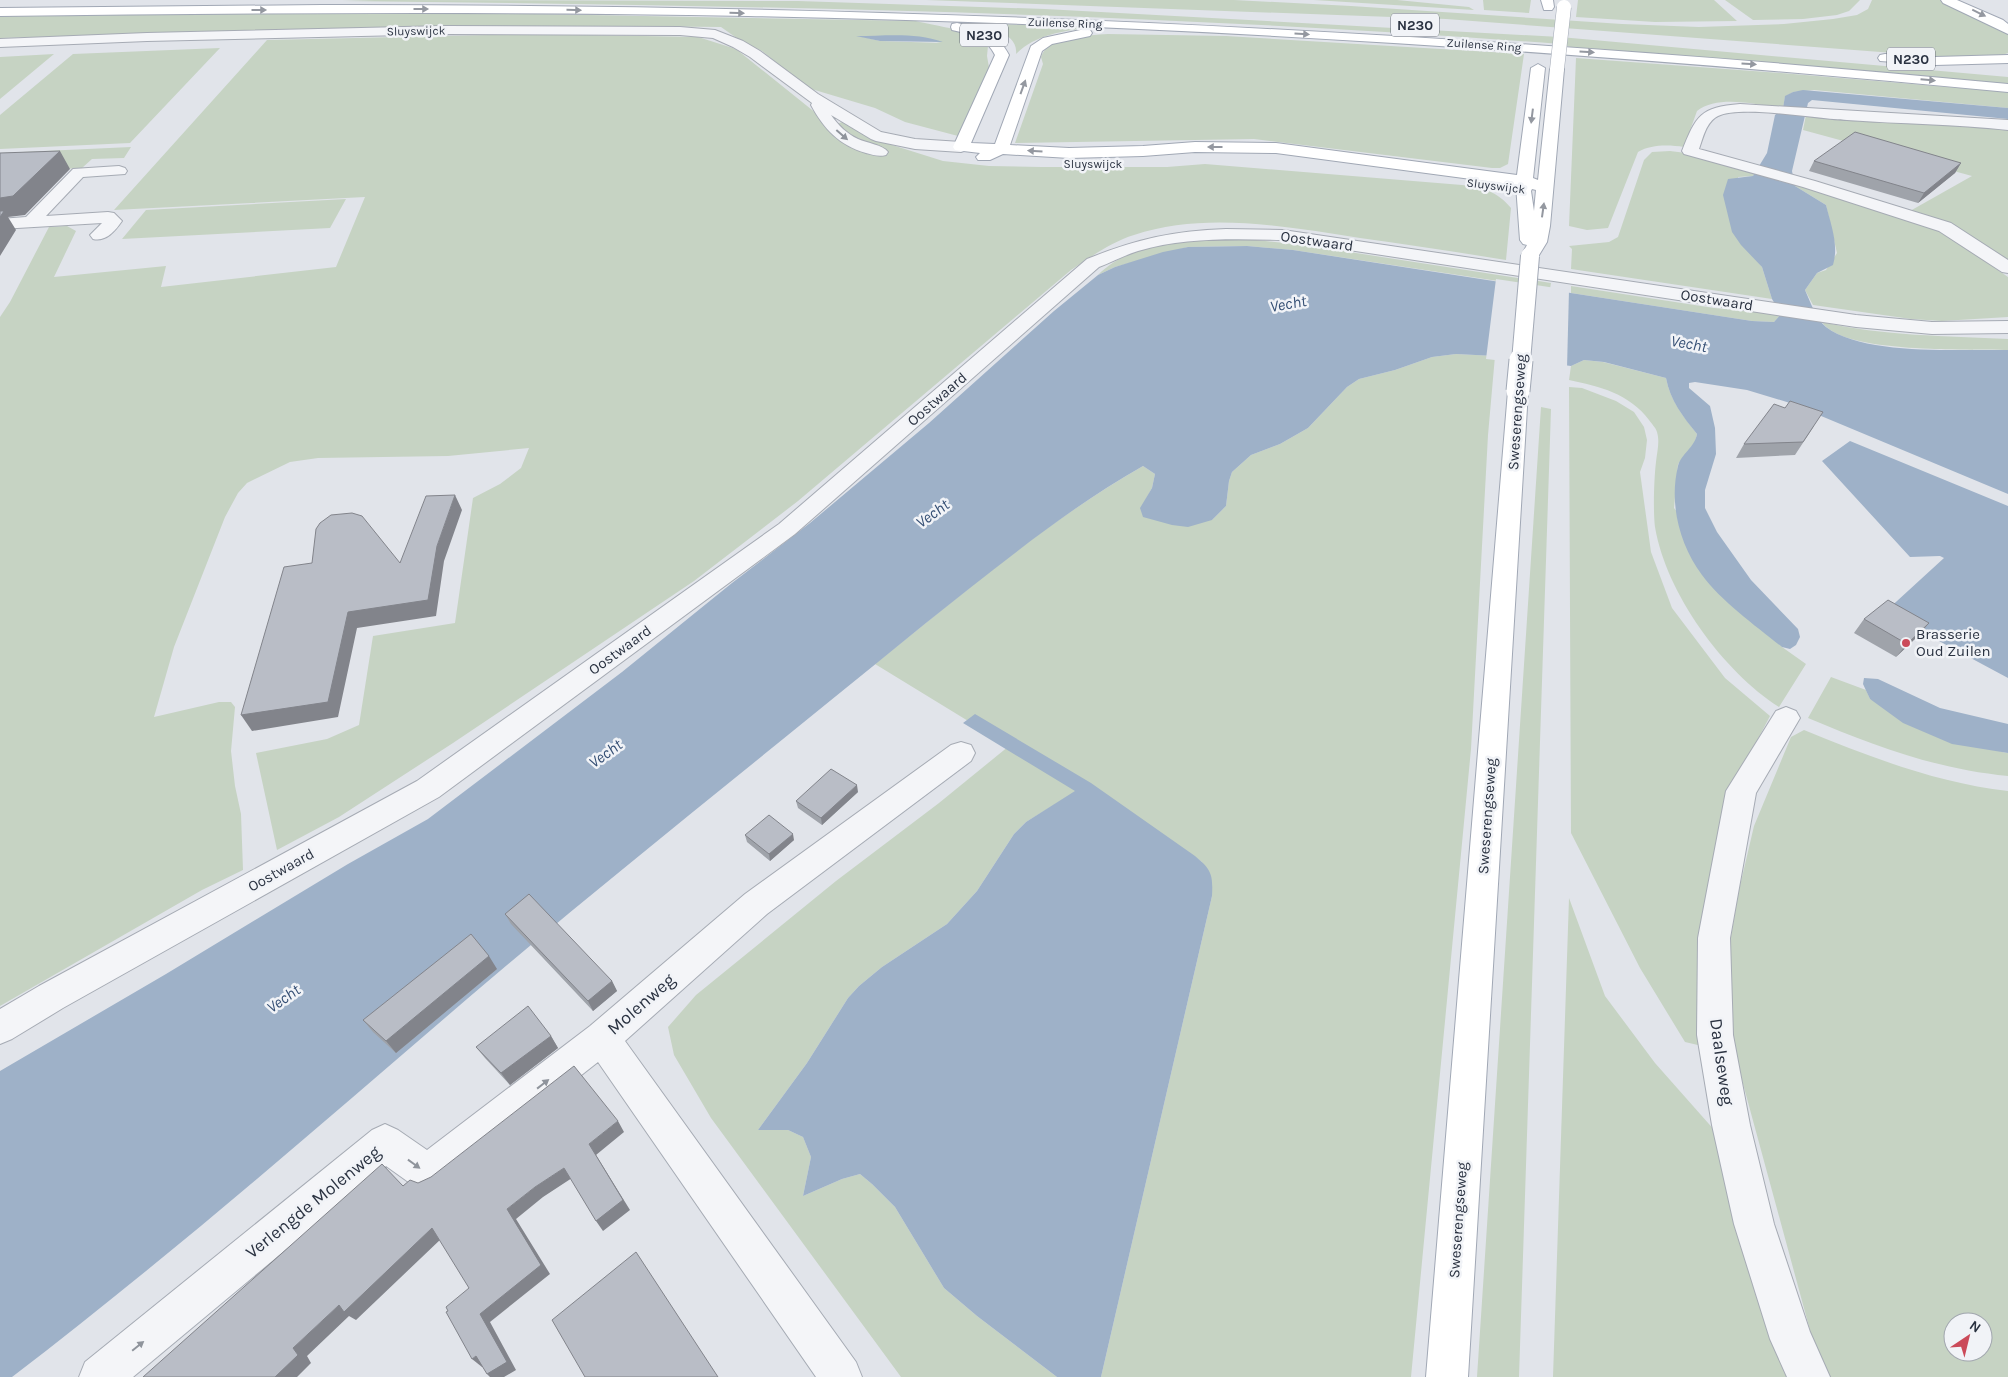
<svg xmlns="http://www.w3.org/2000/svg" width="2008" height="1377" viewBox="0 0 2008 1377" font-family="Karla,sans-serif">
  <style>
    .green { fill: #c6d3c3; fill-rule: evenodd }
    .water { fill: #9eb1c8 }
    .pier { fill: #e1e4ea }
    .lines { fill: none; stroke-linecap: round; stroke-linejoin: round }
    .minor-casing { stroke: #a6abb4; stroke-width: 2 }
    .major-casing { stroke: #a1a8b5; stroke-width: 2 }
    .minor { fill: #f4f5f8; fill-rule: evenodd }
    .major { fill: #fff; fill-rule: evenodd }
    .major-bridge-far2-casing { stroke: #a1a8b5; stroke-width: 15; stroke-linecap: butt }
    .major-bridge-far1-casing { stroke: #a1a8b5; stroke-width: 20; stroke-linecap: butt }
    .major-bridge-casing { stroke: #a1a8b5; stroke-width: 25; stroke-linecap: butt }
    .major-bridge-far2 { stroke: #fff; stroke-width: 14 }
    .major-bridge-far1 { stroke: #fff; stroke-width: 18 }
    .major-bridge { stroke: #fff; stroke-width: 23 }
    .wall { fill: #9fa3aa }
    .shaded-wall { fill: #82848b }
    .building { fill: #b9bdc6; stroke: #82848b }
    .oneway { fill: #9498a0 }
    .oneway2 { fill: #8f949c }
    .poi-dot { fill: #cb4a59; stroke: #f1f3f7; stroke-width: 2 }
    .labels { text-anchor: middle; stroke-width: 5; stroke-linejoin: round; paint-order: stroke }
    .far-street-label { font-size: 12px; fill: #2a3241; stroke: #f1f3f7 }
    .shield { fill: #f1f3f7; stroke: #666c78; stroke-width: 1 }
    .shield-label { font-size: 14px; font-weight: bold; fill: #2a3241 }
    .street-label { font-size: 15px; fill: #2a3241; stroke: #f1f3f7 }
    .poi-label { font-size: 15px; fill: #2a3241; stroke: #f1f3f7; text-anchor: start }
    .water-label { font-size: 16px; font-style: italic; fill: #354f74; stroke: #f1f3f7 }
    .near-street-label { font-size: 18px; fill: #2a3241; stroke: #f1f3f7 }
  </style>
  <rect width="100%" height="100%" fill="#e1e4ea"/>
  <path class="green" d="M375,0l423,1 247,8 515,28 448,40v7l-434,-36 -14,-4c-405,-31 -812,-39 -1218,-43z
    M926,0h308l117,6 271,18 77,3 85,-3 49,-5 24,-4 11,-6 4,-9h69l67,33v20l-14,5h-34l-514,-39z
    M1314,0h83l72,7 5,3z
    M1483,0h48l-2,13 -45,-3z
    M1578,0h136l23,21 -82,1 -79,-5z
    M1725,0h135l-11,11 -12,4 -34,4 -50,1z
    M243,12l231,1 442,8c18,5 61,9 72,25l-1,10 3,17 -32,63 -53,-14 -30,-14 -67,-20 -46,-37 -21,-10 -20,-14c-240,-2 -481,4 -721,11v-23zM859,36h50l32,7 -61,-2z
    M967,23h2l120,4c-27,5 -53,7 -73,27 3,-22 -33,-29 -49,-31z
    M531,34l167,3 38,12 96,77 10,-4 31,17 70,22 46,5 52,1h126l38,-3 257,21c21,3 35,6 49,23l-5,52c-49,-8 -97,-15 -146,-22 -73,-11 -154,-27 -226,-3 -23,7 -43,22 -63,35l-273,231 -104,80 -241,162 -114,74 -62,33 -21,-97 71,-14 32,-14 14,-89 82,-13 18,-125 27,-14 21,-16 8,-20 -81,8 -130,2 -28,4 -43,21 -9,10 -13,24 -51,130 -20,70 65,-15h12l4,5 -4,44 4,35 6,28 2,56 -41,20 -202,116v-689l10,-15 39,-75 18,-1 9,5 -22,46 112,-11 -5,21 175,-20 29,-70 -251,13 153,-170z
    M1108,34l118,2 298,18 -16,110 -8,4h-8l-238,-29 -239,4 28,-79 -2,-7c8,-23 46,-21 67,-23z
    M220,48l-90,95 -130,6v-34l73,-61z
    M54,54l-54,45v-42z
    M1576,58l205,15 227,19v16l-194,-18 -21,2 -8,5 -2,11c-26,-3 -64,-14 -86,3l-13,36c-15,-2 -32,-3 -46,5l-30,76 -21,2 -18,-4z
    M1806,115l202,13v135l-98,-52 62,-35 -169,-46z
    M131,147l-7,11 -32,1 -10,9 -82,4v-19z
    M1670,151l16,2 69,20 -2,3 -15,1 16,80 8,10 10,32 -201,-30 1,-20 -3,-3 40,-4 9,-5 26,-77 8,-8z
    M1795,184l142,44 71,49v40l-66,4 -31,-2 -98,-14 -8,-15 12,-17 9,-3 11,-17 -11,-48 -31,-19z
    M346,199l-16,29 -208,11 24,-29z
    M1211,239h36l57,6 247,38 -1,6 -257,-39 -46,-4 -59,1 -73,20 -17,8c28,-29 75,-32 113,-36z
    M1571,286l143,22 67,6 -7,8 -22,-1 -181,-28z
    M1822,322c62,14 123,14 186,17v11c-37,-1 -166,4 -186,-28z
    M1456,354l39,2 -7,79 -17,314 -60,628h-310l111,-481 -10,-34 -56,-39 -66,-34 -54,33 -12,12 -37,57 -30,33 -65,43 -23,19 -11,12 -41,65 -49,67h30l15,7 8,20 -8,39 39,-17 18,-5 12,10 23,23 49,81 33,28 80,61h-156l-190,-259 -37,-63 -6,-28 28,-32 140,-114 103,-78 70,-57 -134,-82c87,-70 172,-143 268,-198l12,8 -3,14 -11,20 71,12 14,-14 3,-25 3,-9 19,-17 29,-11 28,-16 39,-41 12,-8 36,-9 37,-13z
    M1584,360l19,2 63,16c4,22 17,38 31,56l-2,8 -17,22 -4,44 108,139 24,17 -27,43c-56,-36 -113,-114 -124,-180 -2,-16 -1,-49 1,-65 1,-10 4,-20 1,-30 -1,-4 -6,-9 -8,-12 -19,-26 -50,-34 -80,-40l2,-14z
    M1569,387l13,1 34,13 18,11 10,15 3,13 -2,18 -5,14 11,80 21,56 53,70 45,38 -43,82 -25,248 -17,-4 -45,-74 -69,-135z
    M1541,407l10,2 -32,968h-42z
    M1831,677l35,13 4,9 132,53 6,1v23c-72,-7 -134,-30 -200,-58z
    M1804,730c66,27 133,53 204,61v586h-180l-14,-32 -81,-298 -5,-93 11,-64 15,-64 37,-89zM1953,1322h30v30h-30z
    M1569,898l36,98 50,67 69,78 66,236h-237z"/>
  <path class="water" d="M856,36c29,0 60,-4 87,6l-63,-1z
    M1803,90l205,18v11l-196,-19 -4,3 -16,68 3,15 31,19c5,20 13,40 7,60l-16,8 -12,17c5,11 11,29 21,37 38,29 134,22 182,23v144l-218,-91 -43,-13 -52,-8 -6,1v5l21,18 5,22 1,26 -11,36v18l12,24 34,48 47,49 2,8 -4,8 -6,4 -8,-2c-25,-20 -61,-46 -80,-72 -23,-31 -33,-72 -24,-109 3,-12 17,-19 19,-32 -14,-17 -27,-34 -31,-56l-62,-16 -20,-2 -13,6 -76,-10 -39,-2 -24,3 -37,13 -36,9 -12,8 -39,41 -28,16 -29,11 -19,17 -3,9 -3,25 -14,14 -24,7 -16,-2 -29,-8 -3,-9 12,-20 3,-14 -12,-8c-62,35 -117,78 -173,122 -61,48 -121,98 -182,147 -107,87 -216,174 -321,264 -150,129 -298,258 -455,378h-12v-306l166,-97 182,-110 80,-45 194,-147 110,-89 78,-60 119,-100 125,-112 44,-36 17,-8 48,-15 25,-5 59,-1 46,4 459,71 22,1 7,-8 -9,-15 -10,-32 -21,-22 -9,-13 -9,-37 5,-16 25,-3 14,-23 8,-38 8,-7 2,-12 8,-4z
    M1850,441l158,65v172l-123,-66 59,-54 -4,-2 -30,1 -88,-96z
    M1864,678l14,1 62,29 68,16v29l-56,-9 -49,-21 -33,-24 -7,-15z
    M975,714l116,69 104,73c17,14 18,19 17,40l-111,481h-44l-80,-61 -33,-28 -49,-81 -23,-23 -12,-10 -18,5 -39,17 8,-39 -8,-20 -15,-7h-30l49,-67 41,-65 11,-12 23,-19 65,-43 30,-33 37,-57 12,-12 49,-31 -112,-68z"/>
  <path class="pier" d="M1496,279l73,11 -2,78 -81,-9z"/>
  <g class="lines">
    <defs>
      <path id="minor" d="M447,26l233,1 35,3 28,11 17,10 58,43 63,38 34,7 46,3 6,2 2,3 -2,3 -6,2 -46,-3 -39,-8 -5,-2 -40,-24c7,10 16,19 27,24 9,4 25,6 30,13l-2,3c-7,2 -13,0 -20,-2 -27,-8 -42,-24 -55,-48l1,-2 -62,-46 -17,-10 -20,-9 -33,-3 -233,-1 -300,7 -147,6v-8l147,-6z
        M1740,104l268,16v10c-53,-6 -107,-6 -161,-10 -28,-1 -106,-15 -129,-4 -12,6 -15,22 -19,33l116,32 136,42 57,37v13l-6,-1 -63,-41 -136,-44 -119,-33 -2,-3c14,-35 18,-44 58,-47z
        M119,166l6,2 2,3 -2,3 -42,3 -37,39 62,-4 6,1 8,8c-7,10 -16,21 -29,18l-3,-4 12,-12 -102,6v-10l26,-2 47,-48z
        M1226,229l57,1 573,85 76,7 76,-1v12l-76,1 -76,-7 -573,-87c-48,-1 -98,-3 -145,11 -13,4 -26,11 -39,16l-304,267 -356,263 -376,211 -51,31 -12,5v-35l39,-23 378,-205 362,-257 308,-265c50,-20 85,-28 139,-30z
        M1786,707l10,4 4,7 -44,75 -26,145 3,97 17,90 24,99 36,108 20,45h-43l-17,-38 -36,-115 -22,-99 -15,-90 1,-97 28,-147 50,-80z
        M961,742l10,3 4,8 -4,8 -204,153 -142,127 231,321 6,15h-46l-218,-315 -158,124 -13,6 -13,-6 -28,-20 -253,211h-54l6,-15 287,-232 13,-6 13,6 29,20 163,-124 155,-132 206,-149z"/>
      <path id="major" d="M1541,0h12l1,7 -2,3h-8z
        M1941,0h16l46,20 5,4v10l-65,-31z
        M322,5c563,-1 1125,25 1686,79v8c-419,-40 -839,-68 -1260,-76 -250,-5 -499,-3 -748,0v-8z
        M957,23c22,5 41,10 52,32l-38,88 24,1 36,-98 12,-8 42,-9 5,1 2,3 -2,3 -38,8 -10,7 -32,94 59,3 74,-2 52,-4 81,1 241,32 14,-107 7,-4 7,4 -12,110 5,2 12,-111 7,-4 5,1 2,3 -14,157 -3,16 -11,18 -6,1 -6,-1 -3,-4 6,-11 -4,-1 -3,-4 -4,-55 -240,-32 -81,-1 -52,4 -74,2 -66,-4 -13,6h-12l-2,-3 4,-4 -25,-3 -2,-3 42,-92c-8,-17 -25,-21 -43,-25l-1,-3 1,-3zM1532,189l4,1 -2,21 -3,-20z
        M1885,54l50,3 73,-2v8l-73,2 -55,-4 -2,-3 2,-3z
        M1518,385l7,2 3,4 -60,986h-42l82,-986 3,-4z"/>
    </defs>
    <use href="#minor" class="minor-casing"/>
    <use href="#major" class="major-casing"/>
    <use href="#minor" class="minor"/>
    <use href="#major" class="major"/>
    <defs>
      <path id="major-bridge-far2" d="M1557,69l7,-62"/>
      <path id="major-bridge-far1" d="M1521,361l9,-105"/>
      <path id="major-bridge" d="M1518,391l3,-31"/>
    </defs>
    <use href="#major-bridge-far2" class="major-bridge-far2-casing"/>
    <use href="#major-bridge-far1" class="major-bridge-far1-casing"/>
    <use href="#major-bridge" class="major-bridge-casing"/>
    <use href="#major-bridge-far2" class="major-bridge-far2"/>
    <use href="#major-bridge-far1" class="major-bridge-far1"/>
    <use href="#major-bridge" class="major-bridge"/>
  </g>
  <path class="wall" d="M1814,161l147,2 -6,10 -37,30 -109,-32z
    M1785,408l29,18 -19,29 -59,3 8,-14z
    M1864,619l65,4 -11,13 -22,21 -42,-24z
    M858,792l-36,33 -24,-17 -2,-7z
    M745,835l49,5 -24,21 -23,-19z
    M505,914l107,67 5,10 -24,20 -82,-87z
    M497,969l-101,84 -23,-21 -10,-12z
    M551,1036l7,12 -48,37 -25,-27 -9,-11z"/>
  <path class="shaded-wall" d="M60,151l10,18 -45,46 -17,2 8,13 -16,26v-58z
    M1961,163l-6,10 -37,30 6,-10z
    M455,495l7,15 -18,51 -8,55 -79,12 -19,89 -86,14 -11,-16 107,-103 89,-66z
    M1929,623l-11,13 -22,21 11,-13z
    M857,785l1,7 -36,33 -1,-7z
    M793,834l1,6 -24,21 -1,-7z
    M489,956l8,13 -101,84 -10,-12z
    M612,981l5,10 -24,20 -5,-10z
    M551,1036l7,12 -48,37 -9,-12z
    M618,1121l6,11 -28,23 34,55 -27,21 -7,-10 -7,-77z
    M564,1168l8,10 -29,19 -27,22 34,55 -60,48 26,48 -12,7h-14l-3,-3 -7,-60 27,-105 28,-22z
    M432,1228l10,10 -86,82 -7,-4 -42,40 4,7 -14,14h-22l18,-29 46,-43z
    M476,1356l10,8 -4,3 -10,-8z"/>
  <path class="building" d="M1855,132l106,31 -37,30 -110,-32z
    M60,151l-47,45 -13,2v-45z
    M0,211h4l-4,6z
    M1790,401l33,11 -20,30 -59,2 30,-40 11,4z
    M455,495l-18,51 -9,54 -80,12 -20,90 -87,13 43,-148 28,-4 4,-34 4,-6 11,-8 21,-2 10,3 38,47 26,-67z
    M1888,600l41,23 -22,21 -43,-25z
    M831,769l26,16 -36,33 -25,-17z
    M769,815l24,19 -24,20 -24,-19z
    M529,894l83,87 -24,20 -83,-87z
    M471,934l18,22 -103,85 -23,-21z
    M528,1006l23,30 -50,37 -25,-26z
    M574,1066l44,55 -29,23 34,56 -27,21 -32,-53 -29,19 -28,22 34,56 -61,49 27,48 -20,12 -11,-18 -4,3 -26,-47 2,-1 -2,-4 23,-19 -37,-60 -88,84 -5,-7 -46,43 5,7 -23,22h-132l239,-213 21,22 7,-6 8,3 13,-6z
    M636,1252l82,125h-133l-33,-57z"/>
  <defs><path id="oneway-solid" d="M-6-.8H1V-3.2L6.5 0L1 3.2V.8H-6Z" transform="scale(1.25)"/></defs>
  <g class="oneway">
    <use href="#oneway-solid" transform="translate(421 9)"/>
    <use href="#oneway-solid" transform="translate(259 10)"/>
    <use href="#oneway-solid" transform="translate(574 10) rotate(1)"/>
    <use href="#oneway-solid" transform="translate(737 13) rotate(1)"/>
    <use href="#oneway-solid" transform="translate(1979 13) rotate(26)"/>
    <use href="#oneway-solid" transform="translate(1302 34) rotate(3)"/>
    <use href="#oneway-solid" transform="translate(1587 52) rotate(4)"/>
    <use href="#oneway-solid" transform="translate(1749 64) rotate(4)"/>
    <use href="#oneway-solid" transform="translate(1928 80) rotate(5)"/>
    <use href="#oneway-solid" transform="translate(1023 87) rotate(-70)"/>
    <use href="#oneway-solid" transform="translate(1532 116) rotate(97)"/>
    <use href="#oneway-solid" transform="translate(1215 147) rotate(180)"/>
    <use href="#oneway-solid" transform="translate(1035 151) rotate(-177)"/>
    <use href="#oneway-solid" transform="translate(1543 210) rotate(-82)"/>
  </g>
  <g class="oneway2">
    <use href="#oneway-solid" transform="translate(842 135) rotate(41)"/>
    <use href="#oneway-solid" transform="translate(543 1084) rotate(-38)"/>
    <use href="#oneway-solid" transform="translate(414 1164) rotate(36)"/>
    <use href="#oneway-solid" transform="translate(138 1346) rotate(-39)"/>
  </g>
  <circle class="poi-dot" cx="1906" cy="643" r="5"/>
  <g class="labels">
    <g class="far-street-label">
      <text transform="translate(1065 23) rotate(2)" y="4">Zuilense Ring</text>
      <text transform="translate(416 31) rotate(-1)" y="4">Sluyswijck</text>
      <text transform="translate(1484 45) rotate(4)" y="4">Zuilense Ring</text>
      <text x="1093" y="168">Sluyswijck</text>
      <text transform="translate(1496 186) rotate(7)" y="4">Sluyswijck</text>
    </g>
    <g class="shield">
      <rect x="1391" y="13.5" width="48" height="23" rx="4"/>
      <rect x="960" y="23.5" width="48" height="23" rx="4"/>
      <rect x="1887" y="47.5" width="48" height="23" rx="4"/>
    </g>
    <g class="shield-label">
      <text x="1415" y="30">N230</text>
      <text x="984" y="40">N230</text>
      <text x="1911" y="64">N230</text>
    </g>
    <g class="street-label">
      <text transform="translate(1317 241) rotate(8)" y="5">Oostwaard</text>
      <text transform="translate(1717 300) rotate(9)" y="5">Oostwaard</text>
      <text transform="translate(937 399) rotate(-41)" y="5">Oostwaard</text>
      <text transform="translate(1517 412) rotate(-86)" y="5">Sweserengseweg</text>
      <text transform="translate(620 650) rotate(-36)" y="5">Oostwaard</text>
      <text transform="translate(1487 816) rotate(-86)" y="5">Sweserengseweg</text>
      <text transform="translate(281 870) rotate(-29)" y="5">Oostwaard</text>
      <text transform="translate(1458 1220) rotate(-86)" y="5">Sweserengseweg</text>
    </g>
    <g class="poi-label">
      <text x="1916" y="639">Brasserie<tspan x="1916" dy="17">Oud Zuilen</tspan></text>
    </g>
    <g class="water-label">
      <text transform="translate(1288 303) rotate(-10)" y="6">Vecht</text>
      <text transform="translate(1689 343) rotate(10)" y="6">Vecht</text>
      <text transform="translate(932 513) rotate(-36)" y="6">Vecht</text>
      <text transform="translate(605 753) rotate(-36)" y="6">Vecht</text>
      <text transform="translate(283 998) rotate(-35)" y="6">Vecht</text>
    </g>
    <g class="near-street-label">
      <text transform="translate(641 1004) rotate(-41)" y="6">Molenweg</text>
      <text transform="translate(1722 1062) rotate(82)" y="6">Daalseweg</text>
      <text transform="translate(313 1202) rotate(-39)" y="6">Verlengde Molenweg</text>
    </g>
  </g>
  <g transform="translate(1968 1337) rotate(35)"><circle r="24" fill="#f1f3f7" stroke="#a1a6ae"/>
  <path d="M0-4L9 19L0 12L-9 19Z" fill="#cb4a59"/>
  <text y="-8" font-size="14" font-weight="bold" text-anchor="middle" fill="#2a3241">N</text>
  </g>
</svg>
